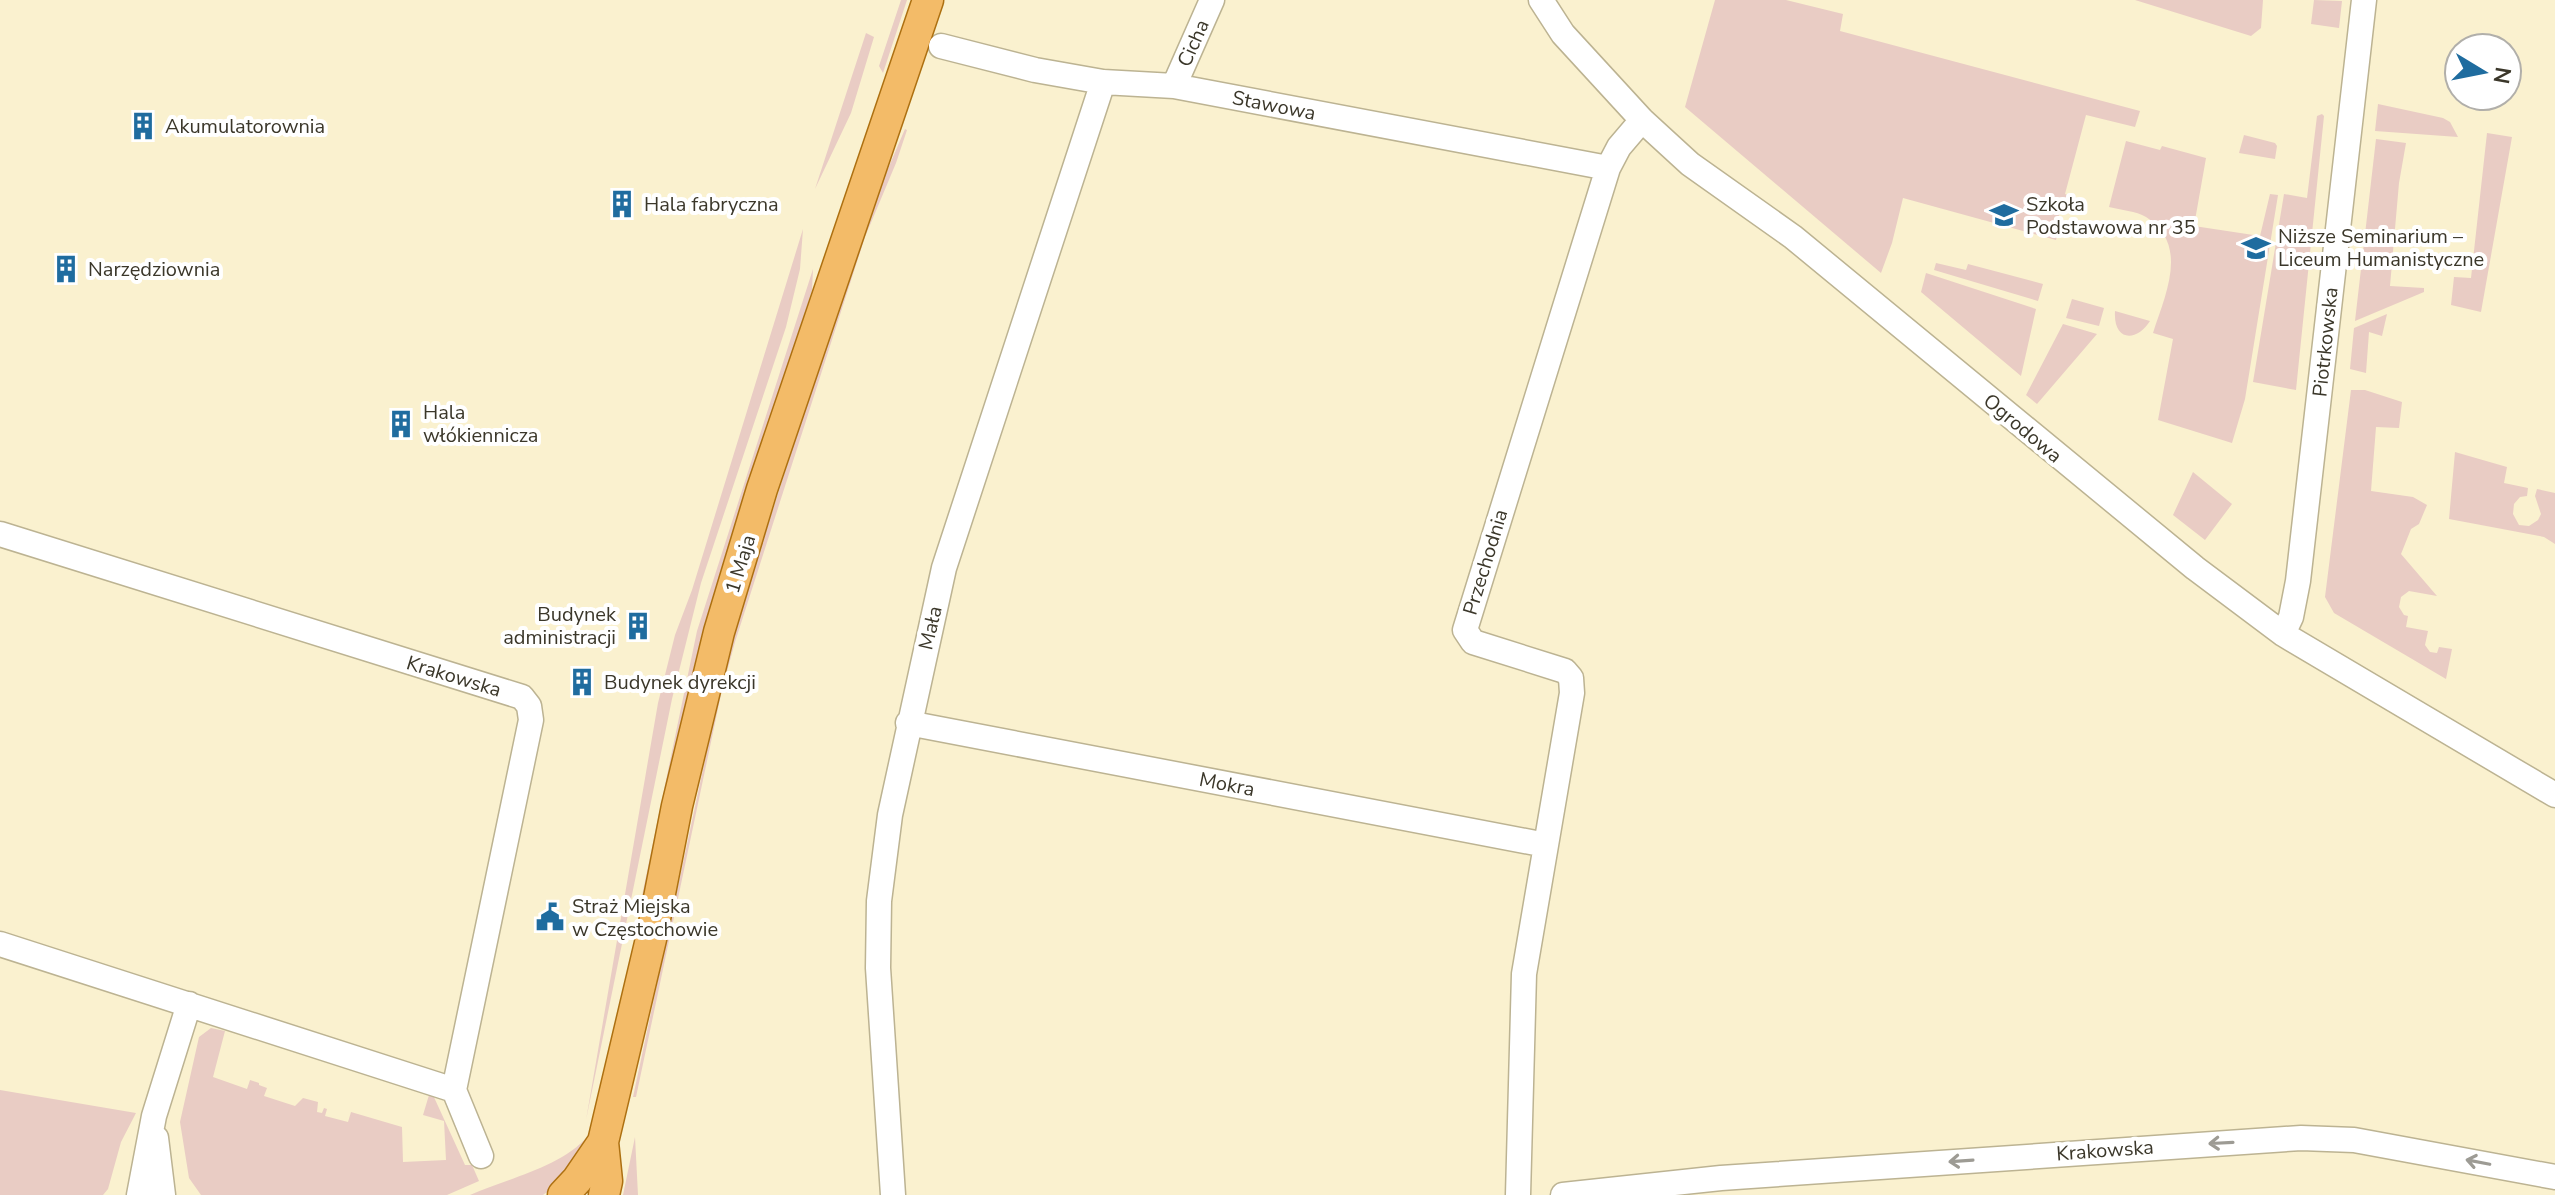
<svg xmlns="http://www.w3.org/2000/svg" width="2555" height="1195" viewBox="0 0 2555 1195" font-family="'Nunito Sans',sans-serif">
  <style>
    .green { fill: #e9ccc4 }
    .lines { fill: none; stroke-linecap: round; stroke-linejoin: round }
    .minor-casing { stroke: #bcb392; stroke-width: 27 }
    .major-casing { stroke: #ad7011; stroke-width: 33 }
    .minor { stroke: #fff; stroke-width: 24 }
    .major { stroke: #f3bb68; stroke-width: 30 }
    .oneway { stroke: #9d9b94 }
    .labels { text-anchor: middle; stroke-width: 8; stroke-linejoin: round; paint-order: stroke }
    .street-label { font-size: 20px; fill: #3b372a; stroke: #fff }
    .poi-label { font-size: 20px; fill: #3b372a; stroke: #fff; text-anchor: start }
  </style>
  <rect width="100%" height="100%" fill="#faf1cf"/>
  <path class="green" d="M901,0h6l-24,73 -4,-7z
    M1715,0h71l57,14 -3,17 300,80 -5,16 -49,-12 -21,79 3,1 -4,15 -3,-1 -5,15 4,2 -4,14 -153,-42 -11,45 -11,30 -196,-166z
    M2135,0h128l-2,28 -10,8z
    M2314,0l28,1 -3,27 -28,-4z
    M866,33l8,4 -23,76 -36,76z
    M2378,104l65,14 7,4 8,15 -83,-6z
    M2322,114l2,2 -28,274 -43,-8 31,-188 23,4 10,-82z
    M905,129l2,1 -11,33 -31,74 -130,405 -13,48 -86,407h-3l97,-454 136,-423z
    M2487,133l25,4 -31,175 -30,-7 3,-28 17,1z
    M2244,135l31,8 2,3 -2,13 -36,-6z
    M2376,139l30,4 -7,40 -9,103 34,2v4l-69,29z
    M2126,141l34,9 2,-4 44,12 -12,68 66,10 10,-42 8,1 -33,204 -13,44 -74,-23 15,-81 -20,-6c12,-38 37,-88 -7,-116 -10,-6 -25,-7 -37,-10z
    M803,229l-3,40 -14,58 -85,256 -29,116 -86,421 72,-417 17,-68 17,-45z
    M1936,263l30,7 2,-6 75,20 -5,17 -104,-31z
    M813,269l-1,21 -108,339 -15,57 -47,225 -3,-1 58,-279z
    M1926,273l110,36 -15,67 -100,-84z
    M2072,299l32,9 -5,18 -33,-8z
    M2115,311l35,10c-13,21 -37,21 -35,-10z
    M2387,314l-5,22 -13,-4 -3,41 -16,-4 4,-41z
    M2063,324l34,10 -60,70 -11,-9z
    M2351,390h14l37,12 -3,26 -23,-1 -5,64 42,6 14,8 -8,19 -8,5 -10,25 36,42 -28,-5 -8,6 -2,10 5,8 4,1 -2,11 22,4 -3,14 5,7 7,1 2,-6 13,2 -6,30 -112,-66 -9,-16z
    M2455,452l52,15 -3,16 24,5 -1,8 -7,1 -6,7 -1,10 6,11 10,1 9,-6 3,-6 -6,-18 2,-7 18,4v51l-11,-7 -95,-18z
    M2193,472l39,32 -27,36 -32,-25z
    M211,1028l14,3 -12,46 34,12 3,-9 9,3v2l8,3 -3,8 31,10 8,-8 15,4 -1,10 5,1 2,-5 3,1 -2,7 23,6 3,-10 51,15 1,35 43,-2 -2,-39 -21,-6 6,-20h4l32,70h7l7,16 -32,14h-246l-12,-17 -9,-56 19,-85z
    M0,1090l136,23 -15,29 -13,47 -5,6h-103z
    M588,1136l4,2 -42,52 -7,5h-73c38,-17 90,-27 118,-59z
    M635,1137l3,58h-15z"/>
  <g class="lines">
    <defs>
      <path id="minor" d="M1541,0l22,34 79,86 48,44 103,73 402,331 88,66 272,161
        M941,46l94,24 68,12 71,4 434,82
        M1174,86l38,-86
        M0,534l522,163 7,9 2,14 -77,370 27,66
        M2283,634l8,-17 7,-36 66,-581
        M908,723l638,122
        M0,944l454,146
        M156,1138l7,57
        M139,1195l15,-79 35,-112
        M893,1195l-15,-227 1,-67 11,-86 54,-247 159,-486
        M1518,1195l6,-221 48,-281 -1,-15 -6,-7 -92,-29 -8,-12 143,-462 11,-21 23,-27
        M1563,1195l158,-17 580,-40 53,2 201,37"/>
      <path id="major" d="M563,1195l14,-15 26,-38
        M604,1195l3,-14 -4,-39 48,-203 26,-133 42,-174 43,-143 166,-489"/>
    </defs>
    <use href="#minor" class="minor-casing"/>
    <use href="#major" class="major-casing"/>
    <use href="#minor" class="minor"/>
    <use href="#major" class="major"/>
  </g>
  <defs><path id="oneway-shaft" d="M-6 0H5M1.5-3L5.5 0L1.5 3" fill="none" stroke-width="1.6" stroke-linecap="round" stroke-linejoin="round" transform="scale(2)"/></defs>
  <g class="oneway">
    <use href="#oneway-shaft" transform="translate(2221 1143) rotate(177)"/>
    <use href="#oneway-shaft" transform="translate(1961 1161) rotate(176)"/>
    <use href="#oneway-shaft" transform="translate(2478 1162) rotate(-169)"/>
  </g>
  <defs>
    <symbol id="building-bare" viewBox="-9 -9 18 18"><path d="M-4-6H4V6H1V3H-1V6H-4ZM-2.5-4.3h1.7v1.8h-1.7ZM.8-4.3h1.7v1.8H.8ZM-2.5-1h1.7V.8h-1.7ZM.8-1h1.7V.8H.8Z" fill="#1f6c9f" stroke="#fff" stroke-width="2.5" paint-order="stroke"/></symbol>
    <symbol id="school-bare" viewBox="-9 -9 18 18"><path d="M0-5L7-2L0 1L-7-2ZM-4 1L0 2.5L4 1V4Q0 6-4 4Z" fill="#1f6c9f" stroke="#fff" stroke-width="2.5" paint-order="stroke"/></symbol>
    <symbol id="civic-bare" viewBox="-9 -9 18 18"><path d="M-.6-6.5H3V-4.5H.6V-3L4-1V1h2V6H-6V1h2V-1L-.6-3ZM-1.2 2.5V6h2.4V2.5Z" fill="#1f6c9f" stroke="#fff" stroke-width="2.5" paint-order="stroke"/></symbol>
  </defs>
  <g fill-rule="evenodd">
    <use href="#building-bare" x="123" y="106" width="40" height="40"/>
    <use href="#building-bare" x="602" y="184" width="40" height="40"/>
    <use href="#school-bare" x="1984" y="195" width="40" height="40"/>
    <use href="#school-bare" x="2236" y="228" width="40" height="40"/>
    <use href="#building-bare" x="46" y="249" width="40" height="40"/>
    <use href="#building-bare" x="381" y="404" width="40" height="40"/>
    <use href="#building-bare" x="618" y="606" width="40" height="40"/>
    <use href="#building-bare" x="562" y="662" width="40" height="40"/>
    <use href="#civic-bare" x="530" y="897" width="40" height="40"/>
  </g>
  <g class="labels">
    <g class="street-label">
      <text transform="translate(1193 43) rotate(-66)" y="7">Cicha</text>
      <text transform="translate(1274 105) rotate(11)" y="7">Stawowa</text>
      <text transform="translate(2325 342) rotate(-84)" y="7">Piotrkowska</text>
      <text transform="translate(2023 428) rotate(40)" y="7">Ogrodowa</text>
      <text transform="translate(1485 562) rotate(-73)" y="7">Przechodnia</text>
      <text transform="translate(740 564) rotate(-73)" y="7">1 Maja</text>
      <text transform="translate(930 628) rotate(-77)" y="7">Mała</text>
      <text transform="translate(454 676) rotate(17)" y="7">Krakowska</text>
      <text transform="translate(1227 784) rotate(11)" y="7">Mokra</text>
      <text transform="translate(2105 1150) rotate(-4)" y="7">Krakowska</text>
    </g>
    <g class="poi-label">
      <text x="165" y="133">Akumulatorownia</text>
      <text x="644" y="211">Hala fabryczna</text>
      <text x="2026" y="211">Szkoła<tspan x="2026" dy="23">Podstawowa nr 35</tspan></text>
      <text x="2278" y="243">Niższe Seminarium –<tspan x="2278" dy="23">Liceum Humanistyczne</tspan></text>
      <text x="88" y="276">Narzędziownia</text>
      <text x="423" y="419">Hala<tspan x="423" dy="23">włókiennicza</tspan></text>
      <text x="616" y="621" text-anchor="end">Budynek<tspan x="616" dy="23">administracji</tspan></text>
      <text x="604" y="689">Budynek dyrekcji</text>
      <text x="572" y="913">Straż Miejska<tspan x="572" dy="23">w Częstochowie</tspan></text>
    </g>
  </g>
  <g transform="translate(2483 72) rotate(100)"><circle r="38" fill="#ffffff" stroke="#b1afaa" stroke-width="2"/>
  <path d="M0-6L14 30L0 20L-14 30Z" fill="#1f6c9f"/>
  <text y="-12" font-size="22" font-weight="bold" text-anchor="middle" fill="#3b372a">N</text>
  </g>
</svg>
